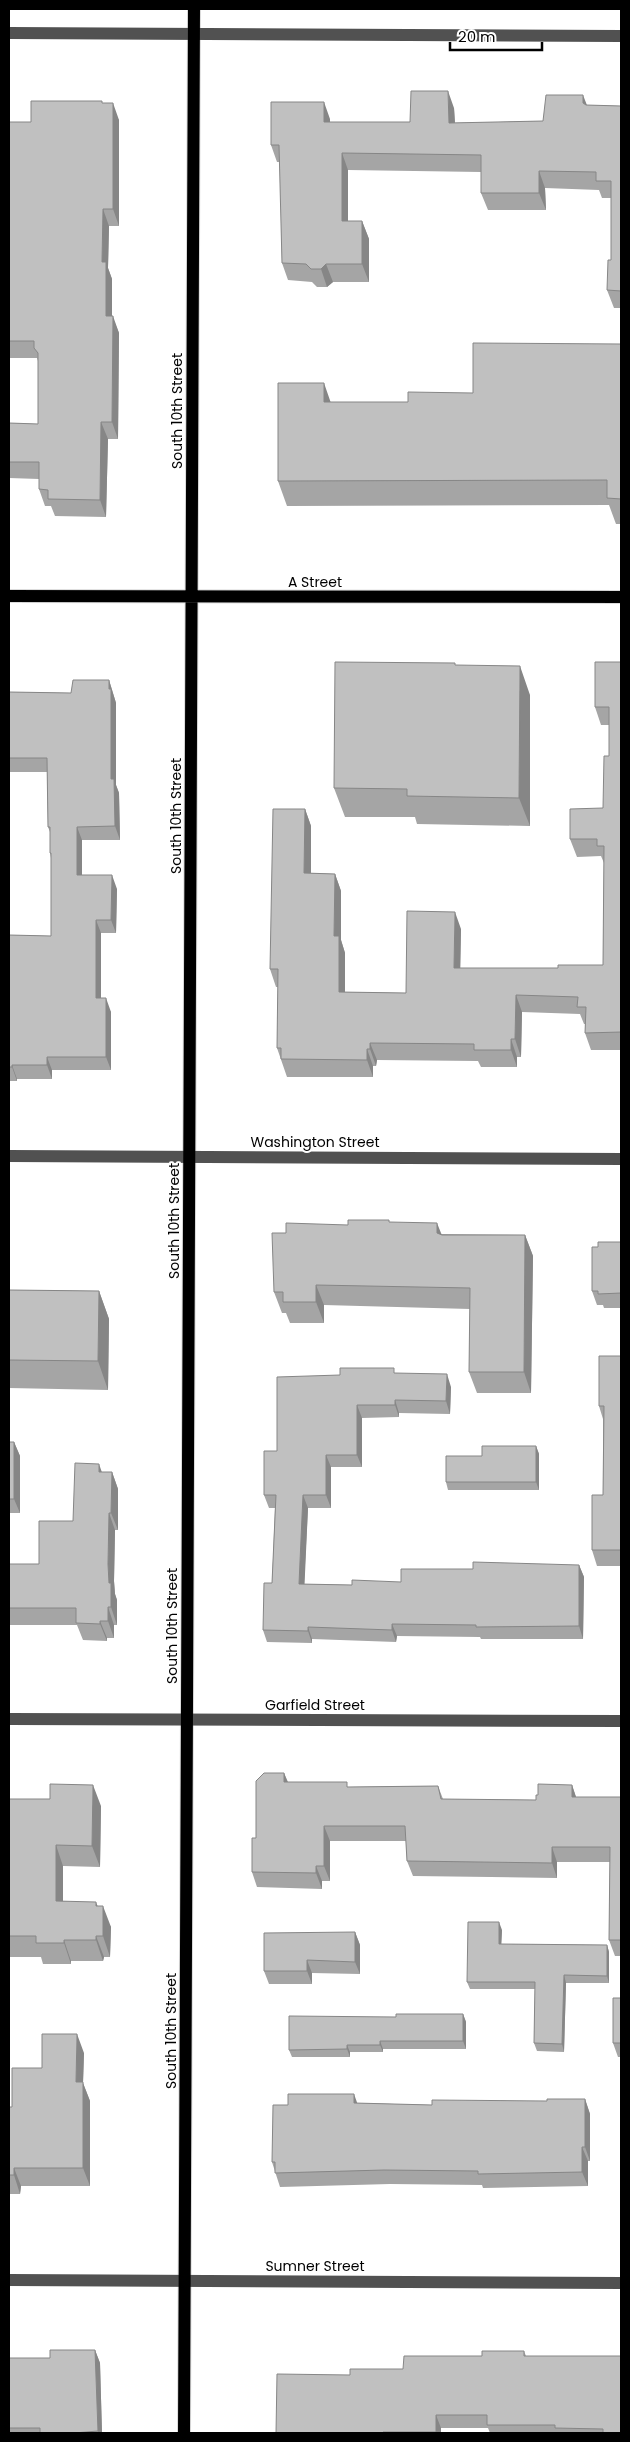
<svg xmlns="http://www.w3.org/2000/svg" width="630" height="2442" viewBox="0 0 630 2442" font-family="Poppins,sans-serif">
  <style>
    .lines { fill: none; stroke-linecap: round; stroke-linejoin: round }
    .major-casing { stroke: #dbdbdb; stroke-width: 14 }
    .minor { stroke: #515151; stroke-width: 12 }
    .major { stroke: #000; stroke-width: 12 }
    .wall { fill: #a5a5a5 }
    .shaded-wall { fill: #868686 }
    .building { fill: #c0c0c0; stroke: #868686 }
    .labels { text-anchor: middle; stroke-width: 4; stroke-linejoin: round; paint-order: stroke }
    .street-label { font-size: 14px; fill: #000; stroke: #fff }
  </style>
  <rect width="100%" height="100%" fill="#fff"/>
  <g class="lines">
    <defs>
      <path id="major" d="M9,596l612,1
        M184,2433l10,-2424"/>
    </defs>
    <use href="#major" class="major-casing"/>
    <path class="minor" d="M9,33l612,3
      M9,1156l612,3
      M9,1719l612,2
      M9,2280l612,3"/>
    <use href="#major" class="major"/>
  </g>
  <path class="wall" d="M102,101v2l17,17v106h-10l-1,42 4,11v37l7,17 -1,106h-10l-2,78 -51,-1 -4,-10h-6l-6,-17v-10l-30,-1v-55l29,1v-63l-1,-3h-28v-236h22z
    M587,105l34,1v202h-7l-7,-18 4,-30v-62h-9l-3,-8 -54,-2 1,22h-58l-7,-17v-21l-133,-2v51h14l7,18v43h-36l-6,5h-10l-5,-5 -24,-2 -6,-17 -2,-101h-3l-6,-17 59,-26v3h80l44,-14 1,15 88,-2z
    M621,344v180h-5l-7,-19 -322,1 -9,-25 53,-79h77l65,-9z
    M621,662v388h-30l-6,-17v-9h-1l-4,-10 -58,-2 -1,45h-4v10h-36l-3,-6 -101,-1 -1,6h-3v11h-86l-10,-29 1,-61h-2l-6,-18 35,-160 6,17v47l24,1 6,17v49l4,13v39l61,1 55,-64 -1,39h98l45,-3 1,-102 -3,-7 -24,1 -7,-18 33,-31 6,-52v-31h-8l-6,-18z
    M455,665l75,30v131l-113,-2 -2,-7h-70l-11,-29z
    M109,680l7,23v82l3,8 1,47h-38v35l35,14 -1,44h-15v65l10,14v58h-59v9h-35v2h-8v-146l42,1v-78l-1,-5v-21l-2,-5 -1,-55h-38v-80l62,1z
    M389,1222l53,12 83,1 8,21 -2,137h-54l-8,-21 1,-63 -146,-4v18h-34l-4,-10h-4l-8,-21 12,-59 62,-8z
    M621,1242v66h-17l-1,-3h-6l-5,-14 6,-44z
    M9,1290l90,1 10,28 -1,71 -99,-2z
    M621,1356v210h-24l-5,-16 11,-55v-76l-4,-13z
    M396,1373l55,14 -1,27 -51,-1v4l-37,1v49h-31v41h-23l-4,76 48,1 49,-3 72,-13 106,-4 5,12 -1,62h-102l-1,-2 -83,-1 -1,6 -84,-3v4l-45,-1 -4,-12 9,-47 3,-75h-6l-5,-13 13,-44z
    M9,1442h5l6,14v57h-11z
    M536,1446l3,8v36h-91l-2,-8 36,-26z
    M102,1472h10l6,17v41h-3l-1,51 1,13 2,6v25h-3v13h-7v3l-24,-1 -6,-15h-68v-61h30l34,-43z
    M284,1773l4,9 61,5 89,-1 5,13 93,1 2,-5 34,-10 4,12h45v159h-6l-6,-16 1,-78h-53v16l-144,-2 -6,-15 -1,-20h-76v40h-8v8l-65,-2 -5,-15 4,-34z
    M9,1799l92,7 -1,61 -37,-1v35l35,5 13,21 -1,30h-6l-1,4h-32v3h-28l-2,-7h-32z
    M502,1930l-1,14 106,1 2,7v31h-43l-2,69 -27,-1 -3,-8 1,-54h-65l-3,-7z
    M355,1932l5,13v29l-48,-1v11h-43l-5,-13z
    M621,1998v113v-54h-3l-5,-14z
    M463,2014l3,8v27h-83v3h-33v5h-58l-3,-7 107,-33z
    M84,2053l-1,30 7,18v85h-69l-1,8h-11v-87h3l30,-39z
    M585,2099l5,15v47h-2v25l-105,2 -1,-3 -92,-1 -110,3 -8,-25 86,-59 74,2 115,-4z
    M95,2350l5,13 2,70h-93v-75h41z
    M524,2351l2,5 95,77h-131l-2,-5h-47v5h-165l74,-58 53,-6 79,-13z"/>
  <path class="shaded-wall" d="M448,91l6,17 2,32 -7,-17z
    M583,95l7,18 -7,-10z
    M324,102l6,17v20l-6,-17z
    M113,103l6,17v106l-6,-17z
    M342,153l6,17v69l-6,-18z
    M539,171l6,17 1,22 -7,-17z
    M103,209l6,17 -1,42 4,11v54l-6,-17 -4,-54z
    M362,221l7,18v43l-7,-18z
    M326,264l7,18 -6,5 -6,-18z
    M113,316l6,17 -1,106 -6,-17z
    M324,383l9,26 -9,-7z
    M101,422l7,17 -2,78 -6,-17z
    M520,666l10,29v131l-11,-28z
    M109,680l7,23v82l3,8 1,47 -5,-14 -4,-47z
    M305,809l6,17v64l-7,-17z
    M77,827l5,13v49l-5,-14z
    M335,874l6,17v49l4,13v56l-6,-17 -5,-56z
    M112,875l5,14 -1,44 -5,-13z
    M455,912l6,17 -1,57 -6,-18z
    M96,920l5,13v79l-5,-14z
    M516,995l6,17 -1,45 -6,-18z
    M106,998l5,14v58l-5,-13z
    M511,1039l6,18v10l-6,-17z
    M370,1043l7,17 -1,6 -6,-17z
    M367,1049l6,17v11l-6,-17z
    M47,1057l5,13v9l-5,-14z
    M12,1065l5,14v2l-5,-14z
    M437,1223l8,20 -8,-10z
    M525,1235l8,21 -2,137 -7,-21z
    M316,1285l8,20v18l-8,-21z
    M99,1291l10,28 -1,71 -10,-29z
    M447,1374l4,13 -1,27 -4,-13z
    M395,1400l4,13v4l-4,-12z
    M357,1405l5,13v49l-5,-12z
    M14,1442l6,14v57l-6,-14z
    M536,1446l3,8v36l-3,-8z
    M326,1455l5,12v41l-5,-13z
    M99,1464l6,17 -6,-9z
    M112,1472l6,17v41l-7,-17z
    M303,1495l5,13 -4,88 -5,-12z
    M109,1513l6,17 -1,51 1,13 2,6v25l-6,-18 -2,-24 -1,-19z
    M579,1565l5,12 -1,62 -4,-13z
    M108,1607l6,18v13l-6,-17z
    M100,1621l7,17v3l-7,-17z
    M392,1624l5,12 -1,6 -4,-12z
    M308,1627l4,12v4l-4,-12z
    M284,1773l6,15 -6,-6z
    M93,1785l8,21 -1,61 -8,-21z
    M572,1785l5,15 -5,-3z
    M324,1826l6,15v40l-6,-15z
    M56,1845l7,21v56l-7,-21z
    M552,1847l5,15v16l-5,-15z
    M316,1866l6,15v8l-6,-16z
    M96,1902l7,18v-14l8,21 -1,30 -7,-21 -7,-30z
    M499,1922l3,8 -1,22 -2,-8z
    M355,1932l5,13v29l-5,-12z
    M96,1936l8,21 -1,4 -7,-21z
    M64,1940l7,21v3l-7,-21z
    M607,1945l2,7v31l-2,-7z
    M307,1960l5,13v11l-5,-13z
    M564,1975l2,8 -2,69 -2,-8z
    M463,2014l3,8v27l-3,-8z
    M77,2034l7,19 -1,30 7,18v85l-7,-18 -7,-86z
    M380,2041l3,8v3l-3,-7z
    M347,2045l3,7v5l-3,-8z
    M354,2094l5,14 -5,-5z
    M585,2099l5,15v47l-5,-14z
    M582,2147l6,14v25l-6,-14z
    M14,2168l7,18 -1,8 -6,-19z
    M95,2350l5,13 2,70h-4v-2z
    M436,2415l5,13v5h-4l-1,-1z"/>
  <path class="building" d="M411,91h37l1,32 94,-2 3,-26h37v8l3,2 35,1v185l-14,-1 1,-30h3v-79h-15v-9l-57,-1v22h-58v-38l-139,-2v68h20v43h-36l-5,5h-10l-5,-5 -24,-1 -3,-118h-8v-43h53v20h86z
    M31,101h71v2h11v106h-10l-1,53h4v54h7l-1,106h-11l-1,78 -52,-1v-9l-9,-1v-27h-30v-39l29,1v-71l-4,-5v-7h-25v-219h22z
    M473,343l148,1v155l-14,-1v-18l-329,1v-98h46v19h84v-10l65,1z
    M335,662l120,1v2l65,1 -1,132 -112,-2v-7l-73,-1z
    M595,662h26v370l-36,1 1,-26h-9l1,-10 -62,-2 -1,44h-4v11h-37v-6l-104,-1v6h-3v11l-86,-1v-11h-4l1,-79h-8l3,-160h32l-1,64 31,1 -1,62h5v56l67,1 1,-82 48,1 -1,56h104v-3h45l1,-119h-7v-7h-27v-30l33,-1 1,-52h5v-49h-14z
    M73,680h36v9h2v90h3l1,47 -38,1v48h35l-1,45h-15v78h10v59h-59v8h-35v2h-3v-132l42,1v-83h-1v-26h-2l-1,-69h-38v-66l62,1z
    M348,1220h41v2l48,1v10l5,2h83l-1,137h-55l1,-84 -154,-3v17h-33v-10h-9l-2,-59h14v-10l62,2z
    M598,1242h23v51l-23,1v-3h-6v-44h6z
    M9,1290l90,1 -1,70 -89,-1z
    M599,1356h22v194h-29v-55h11l1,-89h-5z
    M340,1368h54v5l53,1 -1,27 -51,-1v5h-38v50h-31v40h-23l-4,89 53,1v-5l49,2v-13h72v-7l106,3v61l-103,1v-2l-84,-1v6l-84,-3v4l-45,-1 1,-47h8l4,-88h-12v-44h13v-74l63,-2z
    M9,1442h5v57h-5z
    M482,1446h54v36h-90v-26h36z
    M75,1463l24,1v8h13l-1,41h-2l-1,51 1,19h2v24h-3v14h-8v3l-24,-1v-15h-67v-44h30v-43h34z
    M264,1773h20v9h63v5l91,-1 3,13 95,1v-5h2v-11l34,1v12h49v143h-12l1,-93h-58v16l-145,-2 -2,-35h-81v40h-8v7l-64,-1v-34h4v-57z
    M50,1784l43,1 -1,61 -36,-1v56l40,1v4h7v30h-7v4h-32v3h-28v-7h-27v-137h41z
    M468,1922h31v22l108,1v31l-43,-1 -2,69 -28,-1 1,-61h-68z
    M355,1932v30l-48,-2v11h-43v-38z
    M613,1998h8v112v-67h-8z
    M396,2014h67v27h-83v4h-33v4l-58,1v-34l107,1z
    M42,2034h35l-1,48h7v86h-69v7h-5v-68h3v-39h30z
    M288,2094h66v9l78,2v-5l115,1v-2h38v48h-3v25l-104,2v-3l-94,-1 -109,3v-11h-3l1,-57h15z
    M50,2350h45l3,81 -24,2h-34v-5h-31v-70h41z
    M482,2351h42v5h97v77h-18v-4l-48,-1v-3h-68v-10h-51v17h-53v1h-107l1,-59 73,1v-6h53l1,-13h78z"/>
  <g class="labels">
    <g class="street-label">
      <text transform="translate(177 411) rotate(-90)" y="5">South 10th Street</text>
      <text x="315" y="587">A Street</text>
      <text transform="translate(176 816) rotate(-90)" y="5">South 10th Street</text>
      <text x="315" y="1147">Washington Street</text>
      <text transform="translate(174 1221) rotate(-90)" y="5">South 10th Street</text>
      <text transform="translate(172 1626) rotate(-90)" y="5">South 10th Street</text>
      <text x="315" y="1710">Garfield Street</text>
      <text transform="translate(171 2031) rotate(-90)" y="5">South 10th Street</text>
      <text x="315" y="2271">Sumner Street</text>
    </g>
  </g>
  <rect width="630" height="2442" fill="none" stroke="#000000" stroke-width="20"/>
  <path d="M450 42v8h92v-8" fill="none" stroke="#000000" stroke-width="2.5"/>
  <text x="458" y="42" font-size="15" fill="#000000" stroke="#ffffff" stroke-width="4" paint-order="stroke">20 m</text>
</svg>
